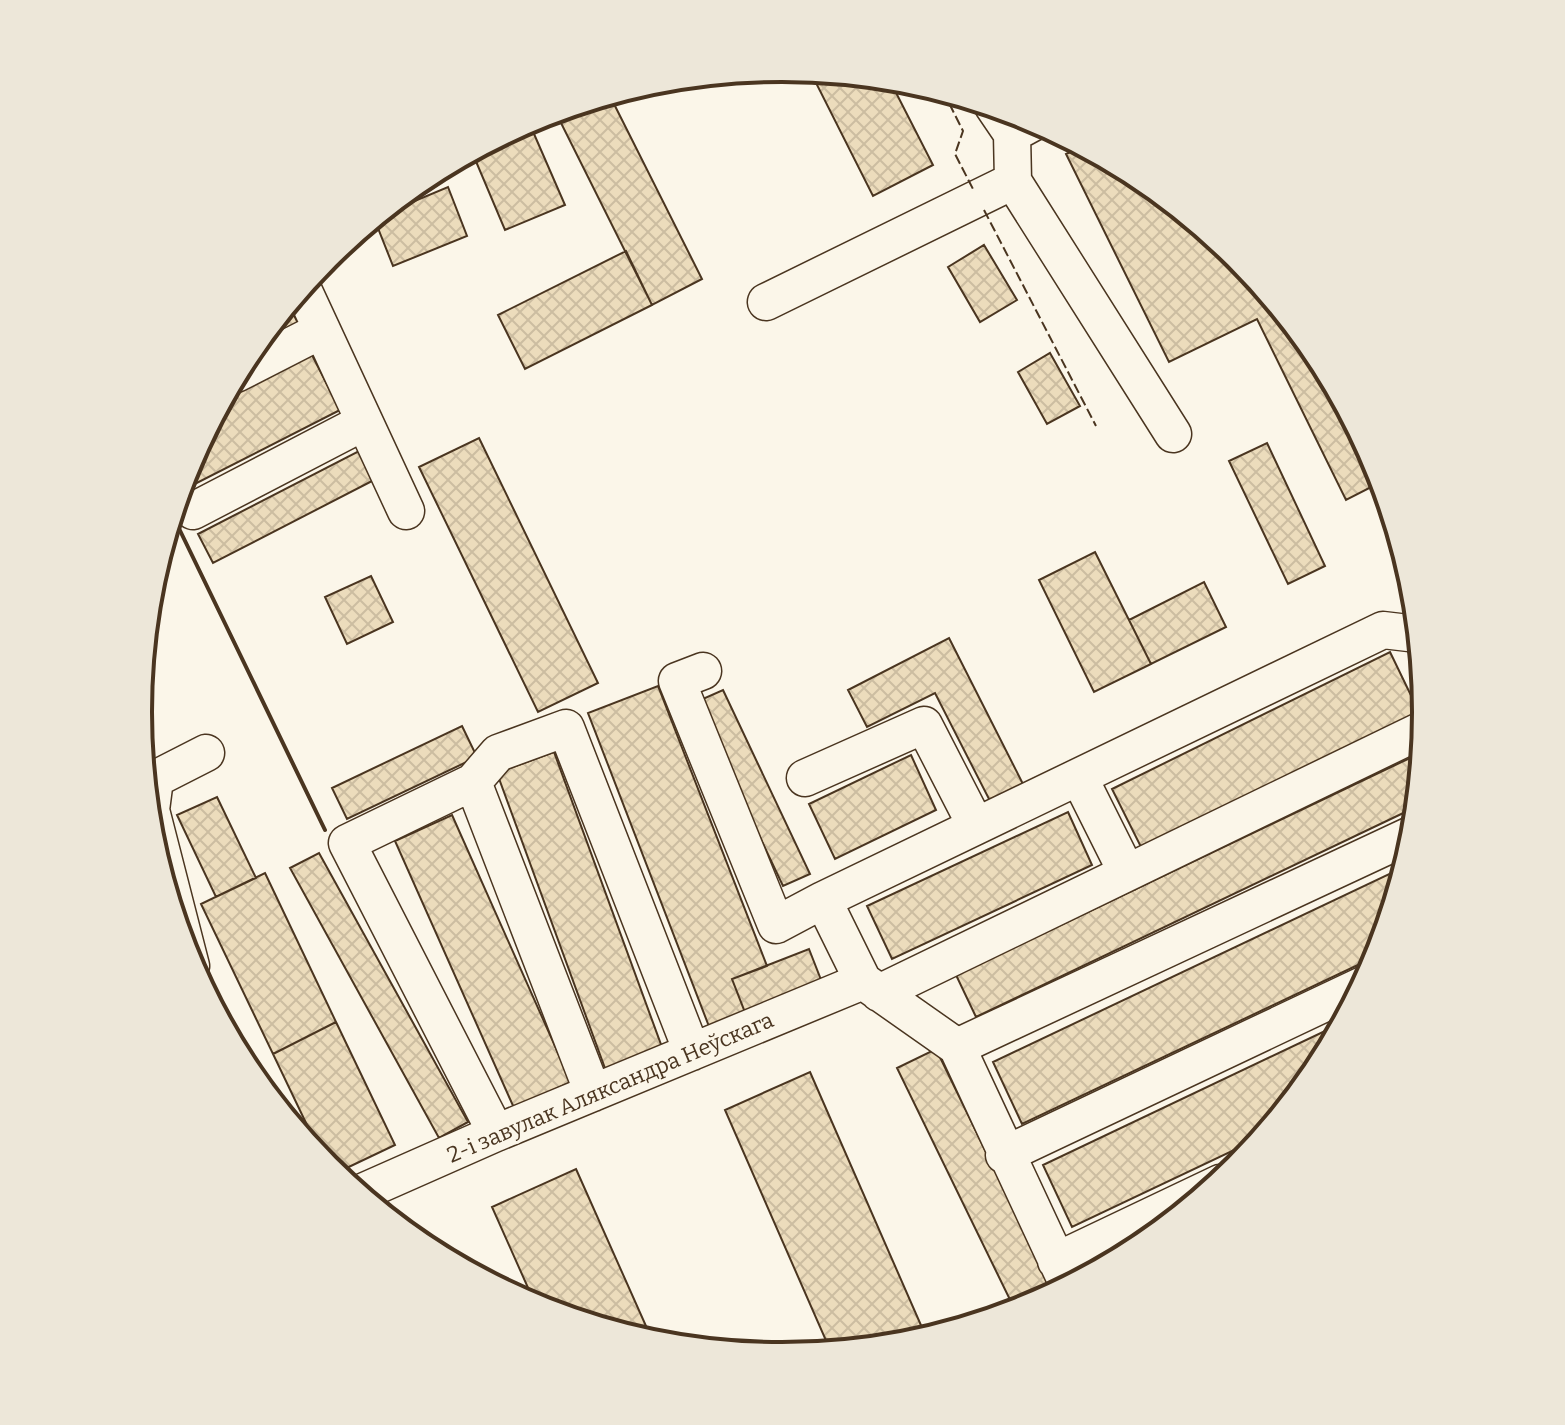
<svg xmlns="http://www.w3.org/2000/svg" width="1565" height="1425" viewBox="0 0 1565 1425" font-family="Bitter,serif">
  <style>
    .building { fill: url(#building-cross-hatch); stroke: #4a3520; stroke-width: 2 }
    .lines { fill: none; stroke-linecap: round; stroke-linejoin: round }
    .minor-casing { stroke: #4a3520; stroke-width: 39 }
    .minor { stroke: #fbf6e9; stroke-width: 36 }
    .fence { stroke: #4a3520; stroke-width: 2; stroke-dasharray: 10 4; stroke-linecap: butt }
    .wall { stroke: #4a3520; stroke-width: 4 }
    .labels { text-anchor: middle; stroke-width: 6; stroke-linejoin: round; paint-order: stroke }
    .street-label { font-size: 22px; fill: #4a3520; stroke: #fbf6e9 }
    .rim { fill: none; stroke: #4a3520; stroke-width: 4 }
  </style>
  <defs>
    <pattern id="building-cross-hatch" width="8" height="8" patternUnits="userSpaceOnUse" patternTransform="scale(2)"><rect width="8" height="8" fill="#ecdcbc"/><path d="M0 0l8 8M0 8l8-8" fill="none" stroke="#ccbda1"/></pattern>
  </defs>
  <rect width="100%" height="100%" fill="#fbf6e9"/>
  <path class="building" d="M810,71l79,8 44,86 -60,31z
    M611,98l91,181 -50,26 -91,-182z
    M531,127l34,78 -60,25 -33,-78z
    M1083,146l58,31 98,80 80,98 64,126 -37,19 -89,-181 -88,43 -103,-208z
    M448,187l19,49 -74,30 -19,-48z
    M984,245l33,55 -37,22 -32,-55z
    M626,251l26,54 -127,64 -27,-54z
    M288,304l10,19 -44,22z
    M311,353l29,57 -161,82 8,-27 37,-68z
    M1050,353l30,53 -33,18 -29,-52z
    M479,438l119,245 -60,29 -119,-245z
    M1267,443l58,123 -37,18 -59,-123z
    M359,451l15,29 -161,83 -15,-29z
    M1095,552l56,112 -57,28 -55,-112z
    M371,576l22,46 -46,22 -22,-47z
    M1204,582l22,45 -75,37 -22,-44z
    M949,638l74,146 -33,17 -55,-108 -68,34 -19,-37z
    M1390,652l30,62 -277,137 -31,-62z
    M658,686l109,280 -35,13 14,36 -36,14 -122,-316z
    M723,690l87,184 -27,12 -87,-184z
    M462,726l15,31 -130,62 -15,-31z
    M554,752l109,298 -57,21 -109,-298z
    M1423,752l-3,28 -10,-22z
    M911,755l25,55 -101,49 -26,-55z
    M1410,758l10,22 -2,26 -442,211 -20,-42z
    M217,797l39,81 -40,19 -39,-82z
    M1068,812l24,53 -200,94 -25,-53z
    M452,815l119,267 -57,26 -119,-267z
    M319,853l149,269 -29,16 -149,-270z
    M1406,866l-27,89 -357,169 -29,-62z
    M265,873l71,149 -63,32 -72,-150z
    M809,949l14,36 -77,30 -14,-36z
    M336,1022l59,123 -61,29 -6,-5 -55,-115z
    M1344,1022l-26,49 -52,64 -194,92 -29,-62z
    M936,1049l119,245 -26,14 -13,4 -119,-244z
    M810,1072l117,267 -19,6 -77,7 -106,-242z
    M576,1169l78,175 -117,-36 -45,-101z
    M1155,1237l-15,12 -47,25 -3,-7z"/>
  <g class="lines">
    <defs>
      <path id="minor" d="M993,106l19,28 24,-13
        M1012,134l1,47 160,253
        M302,287l104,224
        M766,302l247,-121
        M236,374l86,-44
        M193,511l171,-89
        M703,671l-26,10 99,244 47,-25 40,81 94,66 112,240
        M1079,777l48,96
        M805,778l119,-53 52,101
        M473,782l120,311
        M823,900l560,-270 34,4 3,4
        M191,966l-40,-156 4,-31 51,-26
        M879,993l547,-265
        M957,1047l458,-214
        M496,1133l-149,-290 126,-61 25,-29 68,-25 126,324
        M1004,1155l361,-171
        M358,1194l138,-61 367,-152
        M1056,1261l164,-78"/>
    </defs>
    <use href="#minor" class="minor-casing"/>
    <use href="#minor" class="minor"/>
    <path class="fence" d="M943,91l20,40 -8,23 18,35
      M984,210l112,216"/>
    <path class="wall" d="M172,514l153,316"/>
  </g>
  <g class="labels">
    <g class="street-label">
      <text transform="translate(610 1087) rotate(-23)" y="8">2-і завулак Аляксандра Неўскага</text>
    </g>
  </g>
  <path d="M0 0H1565V1425H0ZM152 712a630 630 0 1 1 1260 0a630 630 0 1 1-1260 0Z" fill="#ede7d9" fill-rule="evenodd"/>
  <path class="rim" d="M152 712a630 630 0 1 1 1260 0a630 630 0 1 1-1260 0Z"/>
</svg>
